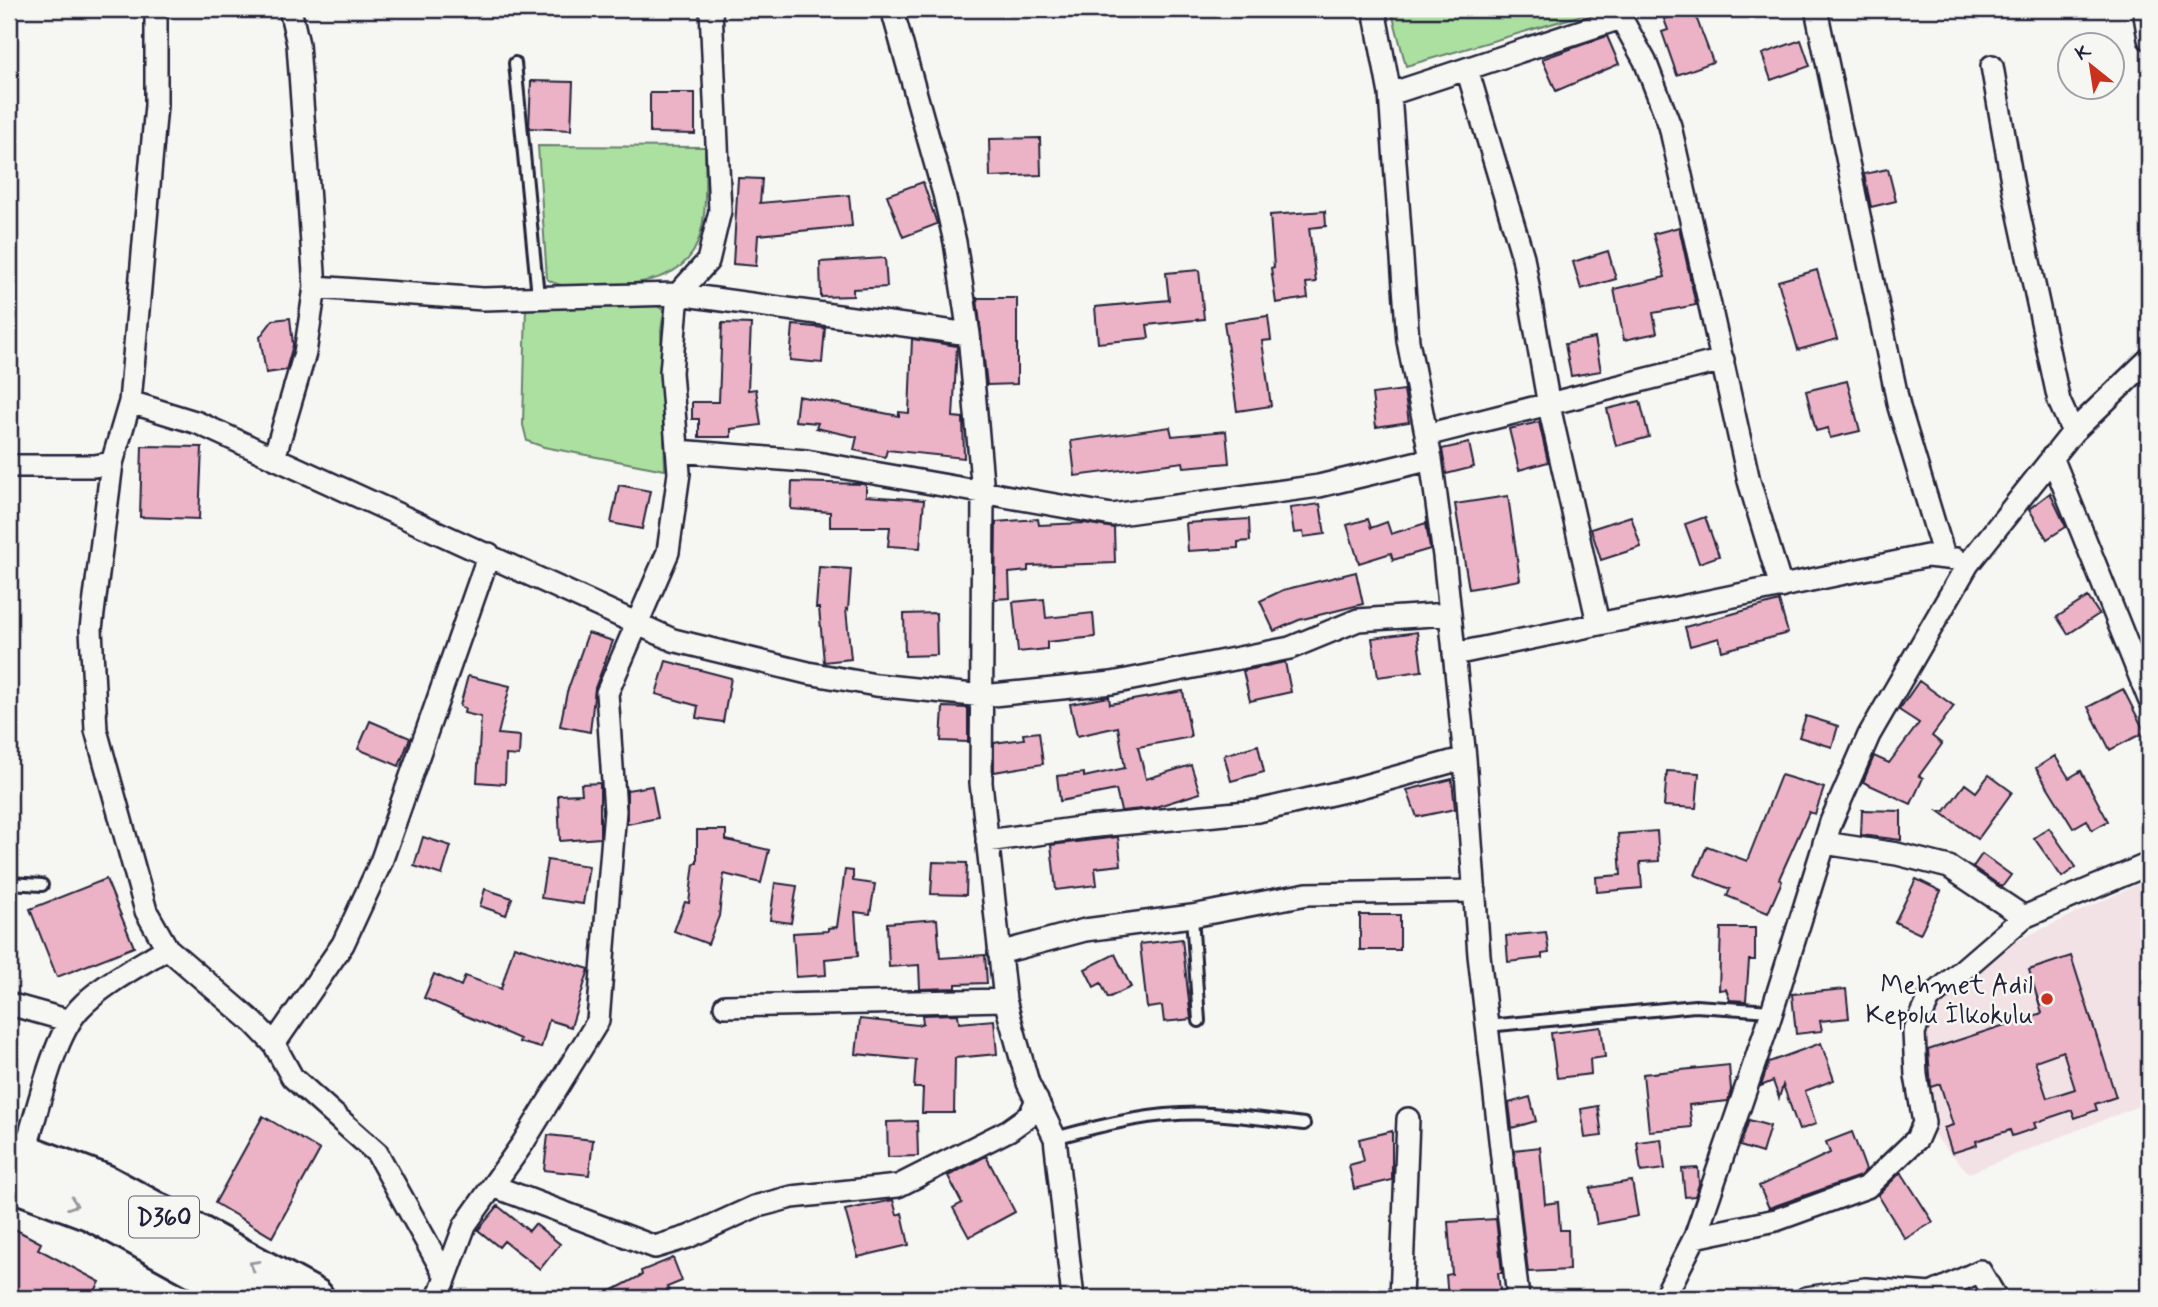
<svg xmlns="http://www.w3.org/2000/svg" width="2158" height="1307" viewBox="0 0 2158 1307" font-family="Mynerve,sans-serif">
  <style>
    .built { fill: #f3e2e5 }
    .green { fill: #ace0a1; stroke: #67816e; stroke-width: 2 }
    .building { fill: #ecb3c6; stroke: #22223b; stroke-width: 2; fill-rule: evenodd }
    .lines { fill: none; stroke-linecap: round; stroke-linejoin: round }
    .lane-casing { stroke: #22223b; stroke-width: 16 }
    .street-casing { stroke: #22223b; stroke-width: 26 }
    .highway-casing { stroke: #22223b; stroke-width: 44 }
    .lane { stroke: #f6f6f2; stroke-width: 10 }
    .street { stroke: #f6f6f2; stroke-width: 21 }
    .highway { stroke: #f6f6f2; stroke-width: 38 }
    .oneway { stroke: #9797a0 }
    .poi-dot { fill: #c8321e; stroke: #f6f6f2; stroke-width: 2.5 }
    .labels { text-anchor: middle; stroke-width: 5; stroke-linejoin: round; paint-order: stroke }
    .shield { fill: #f6f6f2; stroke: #626272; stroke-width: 2 }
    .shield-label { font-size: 24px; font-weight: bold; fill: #22223b }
    .poi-label { font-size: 26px; fill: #22223b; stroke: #f6f6f2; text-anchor: end }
  </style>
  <rect width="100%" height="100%" fill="#f6f6f2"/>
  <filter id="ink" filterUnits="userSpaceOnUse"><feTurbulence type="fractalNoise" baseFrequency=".0143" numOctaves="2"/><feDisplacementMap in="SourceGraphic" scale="14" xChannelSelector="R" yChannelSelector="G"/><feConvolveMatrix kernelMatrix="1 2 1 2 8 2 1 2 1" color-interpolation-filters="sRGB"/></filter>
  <g filter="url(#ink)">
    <path class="built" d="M2149,879v223l-180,71 -48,-52 -13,-81 72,-82z"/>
    <path class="green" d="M1391,9h203l2,2 -190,55z
      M538,146l167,1c1,89 6,136 -101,138 -19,0 -42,5 -57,-6z
      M656,305l8,6 -3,19 4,140 -121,-23 -17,-6 -4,-16 3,-119z"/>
    <path class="building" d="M1693,9l20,53 -36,13 -15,-43 6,-2 -4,-11z
      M1607,36l12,28 -63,27 -14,-32z
      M1801,40l9,26 -39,14 -9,-26z
      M531,81l42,1 -2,48 -42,-2z
      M650,93h45v41l-45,-1z
      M1040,138l1,37 -51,2 -1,-38z
      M1888,169l8,32 -25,6 -7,-33z
      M738,178l24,1 -2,24 89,-8 3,31 -94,9 -2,31 -23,-2z
      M923,182l14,42 -34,13 -16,-42z
      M1325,211l1,15 -17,2 7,54 -10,1 2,15 -32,5 -5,-35 3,-1 -4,-52z
      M1679,227l17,78 -43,8 4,20 -33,7 -10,-51 51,-12 -12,-43z
      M1608,251l8,28 -35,10 -8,-27z
      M885,258l2,29 -34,2v7l-32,1 -1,-35z
      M1199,270l5,49 -57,6 2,13 -51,5 -3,-36 74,-7 -3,-27z
      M1817,270l20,69 -39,11 -20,-69z
      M977,298h40v86l-30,1z
      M1268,316l3,24 -9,1 9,65 -34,5 -13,-89z
      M290,318l3,27 -7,25 -20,3 -6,-36 13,-17z
      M722,323l29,1 -3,66 8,-1 5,36 -30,4v8h-32v-18h-7v-17h27z
      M793,325l32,3 -3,35 -32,-3z
      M1595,338l6,33 -30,5 -6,-32z
      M912,339l45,7 -4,71 10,1 1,40 -77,-8 -2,7 -31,-7 3,-13 -41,-9 2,-5 -23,-2 3,-25 101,20v-4l10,1z
      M1847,381l13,50 -30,7 -2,-10 -12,3 -10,-40z
      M1404,390l5,32 -33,5 -4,-33z
      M1640,401l9,36 -33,9 -9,-37z
      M1539,422l9,40 -29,8 -10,-41z
      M1170,427l2,9 54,-5 3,32 -45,4 -1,-5 -108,14 -4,-35z
      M1469,443l5,24 -28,7 -4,-25z
      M142,446l60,1 -3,72 -59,-2z
      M792,482l71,2 3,1v11l58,4 -4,48 -32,-2 2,-19h-60v-15l-39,-3z
      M619,485l31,6 -8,38 -31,-6z
      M2050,493l16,34 -19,12 -18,-30z
      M1508,496l12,84 -51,9 -14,-85z
      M1320,504l5,30 -21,3 -1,-5 -9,1 -4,-25z
      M1631,516l10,31 -40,13 -10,-31z
      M1705,517l14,39 -20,7 -14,-39z
      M1038,519l1,6 45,-2 30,5 1,35 -87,3v5l-19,2 1,25 -15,1 1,-77z
      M1249,519l1,22 -12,1v6l-50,3 -2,-28z
      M1368,519l3,9 16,-6 4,12 35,-11 4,26 -37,11 -2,-7 -32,10 -12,-38z
      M819,567l32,2 -3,41 -2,-1 5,50 -27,3 -5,-54h-3z
      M1356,572l7,32 -64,16 -25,11 -14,-30 23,-11z
      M2088,597l11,17 -31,20 -11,-17z
      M1044,599l2,19 47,-5 2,24 -48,5v7l-29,3 -5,-50z
      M1779,601l9,32 -66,18 -3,-13 -29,8 -5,-19z
      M936,613l1,42 -32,1 -1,-42z
      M1417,632l5,39 -44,6 -6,-39z
      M588,633l25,8 -18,47 -5,44 -30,-6 7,-34z
      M666,661l65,17 -8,44 -27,-4 2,-12 -42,-12z
      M1285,662l6,30 -41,9 -7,-30z
      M468,676l42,10 -12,48 22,2 -1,20 -13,-1 -1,29 -28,-2 4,-65 -17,-4 1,-5 -5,-2z
      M1919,681l35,25 -22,30 10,8 -23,32 4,2 -12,26 -48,-22 11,-26 15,7 30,-40 -20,-13z
      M2123,689l22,43 -35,18 -22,-43z
      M1183,691l8,46 -53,10 8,32 45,-14 9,28 -48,15 -31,3 -5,-21 -56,11 -3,-25 27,-3v4l41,-9 -7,-41 -41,9 -7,-32 39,-7 1,7z
      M943,707l25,1v34l-27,-1z
      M1806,716l32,10 -6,21 -33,-10z
      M370,721l40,17 -11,28 -41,-17z
      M1039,732l4,32 -49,8v-29l30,-4 -1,-5z
      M1258,745l6,27 -33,9 -7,-26z
      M2055,756l14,22 12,-7 27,50 -16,9 -5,-10 -14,8 -37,-60z
      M1667,771l32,2 -3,35 -32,-2z
      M1781,775l43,13 -9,26 -6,-2 -30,67 3,2 -14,32 -41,-17 3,-7 -35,-14 12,-29 40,15z
      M1989,775l23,17 -34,47 -39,-28h6l20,-27 11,8z
      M1452,779l3,30 -38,8 -10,-27z
      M600,783v55l-40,3 -2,-46 24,-1 -1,-10z
      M652,786l6,32 -31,6v-34z
      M1862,810l39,1v29l-40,-5z
      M2049,828l27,39 -14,10 -28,-39z
      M697,830h29v10l43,10 -8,33 -37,-9 -5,42 -11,28 -34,-13 11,-29 4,1 5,-40h3z
      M1657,831l2,30 -19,1 2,26 -45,4 -1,-15 25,-2 -3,-41z
      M423,837l28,9 -9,29 -28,-9z
      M1118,837l3,28 -26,3 2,17 -41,5 -5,-45z
      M1982,854l29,21 -9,12 -29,-20z
      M547,860l42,6 -6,38 -42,-6z
      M933,862l34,1 -1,32 -35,-1z
      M845,870l8,1v10l22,3 -5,30 -15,-2 3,44 -33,3 1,16 -30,2 -3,-44 35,-2v-3l9,-1z
      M106,879l28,68 -77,30 -27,-68z
      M1916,879l25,12 -21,43 -25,-12z
      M775,883l22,3 -6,37 -21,-3z
      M485,889l27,9 -6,17 -26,-9z
      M1360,915h40v35h-40z
      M937,919l3,39 45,-3 2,28 -31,1v4l-36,1 -1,-24 -30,2 -2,-44z
      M1721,928h34v32h-6l-3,41 -16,-1 -4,-11 -7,1z
      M1546,932l3,21 -7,1v4l-34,4 -2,-26z
      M1182,939l9,80 -27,3 -2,-16 -15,2 -7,-64z
      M514,946l75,23 -18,58 -22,-7 -8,28 -22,-6 1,-3 -96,-41 10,-24 27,12 4,-10 36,13z
      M1115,954l16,33 -23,11 -7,-15 -7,4 -9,-18z
      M2071,956l45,141 -21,7 2,6 -22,8 -3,-8 -38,13 2,5 -24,8 -2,-6 -34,11 1,4 -25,8 -8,-25 9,-3 -13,-41 -9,3 -3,-37 114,-37 -13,-43zM2063,1051l12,38 -28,9 -12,-37z
      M1846,989l3,29 -29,3 2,10 -26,3 -4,-40z
      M958,1014l1,9 35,-3 3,34 -42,4 -1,55h-32l1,-25h-9l2,-28 -60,-6 4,-35 58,6 5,-2 -1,-8z
      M1601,1027l4,30 -15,2 1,15 -34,4 -6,-45z
      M1821,1043l13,37 -29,11 11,33 -17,6 -16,-45 -4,13 -6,-17 -12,5 8,-24z
      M1729,1065l2,25 -3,11 -39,4 3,22 -43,4 -6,-57z
      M1530,1097l6,24 -24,7 -3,-25z
      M1598,1106l4,30 -17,2 -4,-29z
      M263,1116l57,34 -48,87 -57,-34z
      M1749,1120l21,6 -8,27 -22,-7z
      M917,1121l1,35 -30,1 -1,-35z
      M1392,1131v49l-38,9 -5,-24 15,-4 -5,-22z
      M1852,1132l14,38 -6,6 -91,32 -10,-22 71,-33 -4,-11z
      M548,1135l45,5 -4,35 -45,-5z
      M1661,1139l4,30 -24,3 -4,-30z
      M1540,1147l5,57 13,-2 2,28h8l1,40 -41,2 -14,-122z
      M986,1156l29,56 -46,25 -16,-29 9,-5 -14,-27z
      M1698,1168l1,16 -4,12 -10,1 -3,-28z
      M1901,1172l32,50 -28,17 -27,-44z
      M1632,1181l6,35 -41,8 -7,-36z
      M893,1200l4,15 5,-2 7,32 -51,12 -13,-47z
      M498,1206l31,25 6,-7 25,20 -20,25 -36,-28 -5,6 -21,-17z
      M1496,1219l6,54h-4l3,25h-53l-2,-23 6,-1 -4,-52z
      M9,1226l32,17 -3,6 62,33 -9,16h-82z
      M673,1258l9,23 -15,6 5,11h-74l44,-23 -1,-4z"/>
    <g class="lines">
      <defs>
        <path id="lane" d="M515,63l23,233
          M9,883l33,2
          M1192,916l7,105
          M1487,1026l208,-20 77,5
          M1055,1138c50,-14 104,-27 156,-24 31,2 62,6 93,10"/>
        <path id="street" d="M156,9v96l-26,297 -18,61 -21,166 5,101 50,181 21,37 87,75 20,21 18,33 85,76 68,122
          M892,9l52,185 11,48 14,92 14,159 -2,290 24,217 23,83 27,55 18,160
          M1374,9l16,85 18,247 23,118 13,97 21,202 14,197 39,343
          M1611,9l10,9 24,43 25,65 79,355 32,106
          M1816,9l83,398 45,149
          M2144,9l5,30
          M1992,66l21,121 46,214 14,31
          M1467,69l56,188 26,149 49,217
          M1390,94l231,-76
          M315,287l168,12 195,-5 291,40
          M130,402l68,21 475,217 135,33 68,12 107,11 129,-13 178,-35 68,-28 90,-6
          M1426,435l297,-75
          M677,451l129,10 306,54 207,-29 112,-27
          M2052,457l97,242
          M274,458l31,-105 10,-66 -17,-243 -8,-35
          M9,466h85l18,-3
          M1454,654l473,-98 29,3
          M987,841l100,-14 171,-16 95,-22 112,-31
          M1824,843l73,11 52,13 75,50
          M999,953l86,-23 107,-14 115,-22 168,-3
          M9,1004l61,17
          M725,1006l280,-6
          M274,1044l69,-100 38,-82 108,-308
          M24,1154c13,-40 28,-115 55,-145 23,-25 60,-43 88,-61
          M493,1186l162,61 33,-10 66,-30 38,-10 106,-11 111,-56 21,-15 7,-15
          M1695,1237l81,-17 91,-33 50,-48 7,-16 -8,-48 -2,-43 15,-33 95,-82 125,-53
          M438,1298l27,-73 58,-82 75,-122 17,-210 -8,-118 61,-141 11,-79 -8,-101 7,-78 30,-33 12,-50 -9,-202
          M1401,1298l7,-179
          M1664,1298l31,-61 74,-216 62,-199 38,-87 99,-171 105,-132 76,-73
          M1806,1298l59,-9 66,5 49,-23 16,27"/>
        <path id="highway" d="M9,1148l95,36 210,114
          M9,1180l83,31 159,87"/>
      </defs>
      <use href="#lane" class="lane-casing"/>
      <use href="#street" class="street-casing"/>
      <use href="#highway" class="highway-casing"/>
      <use href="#lane" class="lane"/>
      <use href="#street" class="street"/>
      <use href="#highway" class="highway"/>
    </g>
    <defs><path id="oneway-chevron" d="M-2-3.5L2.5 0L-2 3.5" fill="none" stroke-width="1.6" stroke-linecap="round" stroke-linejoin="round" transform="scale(1.75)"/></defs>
    <g class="oneway">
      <use href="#oneway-chevron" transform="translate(73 1204) rotate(20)"/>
      <use href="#oneway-chevron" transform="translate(254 1265) rotate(-151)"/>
    </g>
  </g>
  <circle class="poi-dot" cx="2047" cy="999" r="7"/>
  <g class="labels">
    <rect class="shield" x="129" y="1196.5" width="70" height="41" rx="5"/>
    <g class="shield-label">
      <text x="164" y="1225">D360</text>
    </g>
    <g class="poi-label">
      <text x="2033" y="993">Mehmet Adil<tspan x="2033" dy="30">Kepolu İlkokulu</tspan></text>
    </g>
  </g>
  <rect width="2158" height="1307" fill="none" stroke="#f6f6f2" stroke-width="35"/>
  <rect x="18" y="18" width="2123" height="1272" fill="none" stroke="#22223b" stroke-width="2.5" filter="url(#ink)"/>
  <g transform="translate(2091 66) rotate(330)"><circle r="33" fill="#f6f6f2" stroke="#a1a1a9" stroke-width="2"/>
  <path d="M0-5L12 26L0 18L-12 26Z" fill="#c8321e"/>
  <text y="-10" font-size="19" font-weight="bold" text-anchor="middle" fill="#22223b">K</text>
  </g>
</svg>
